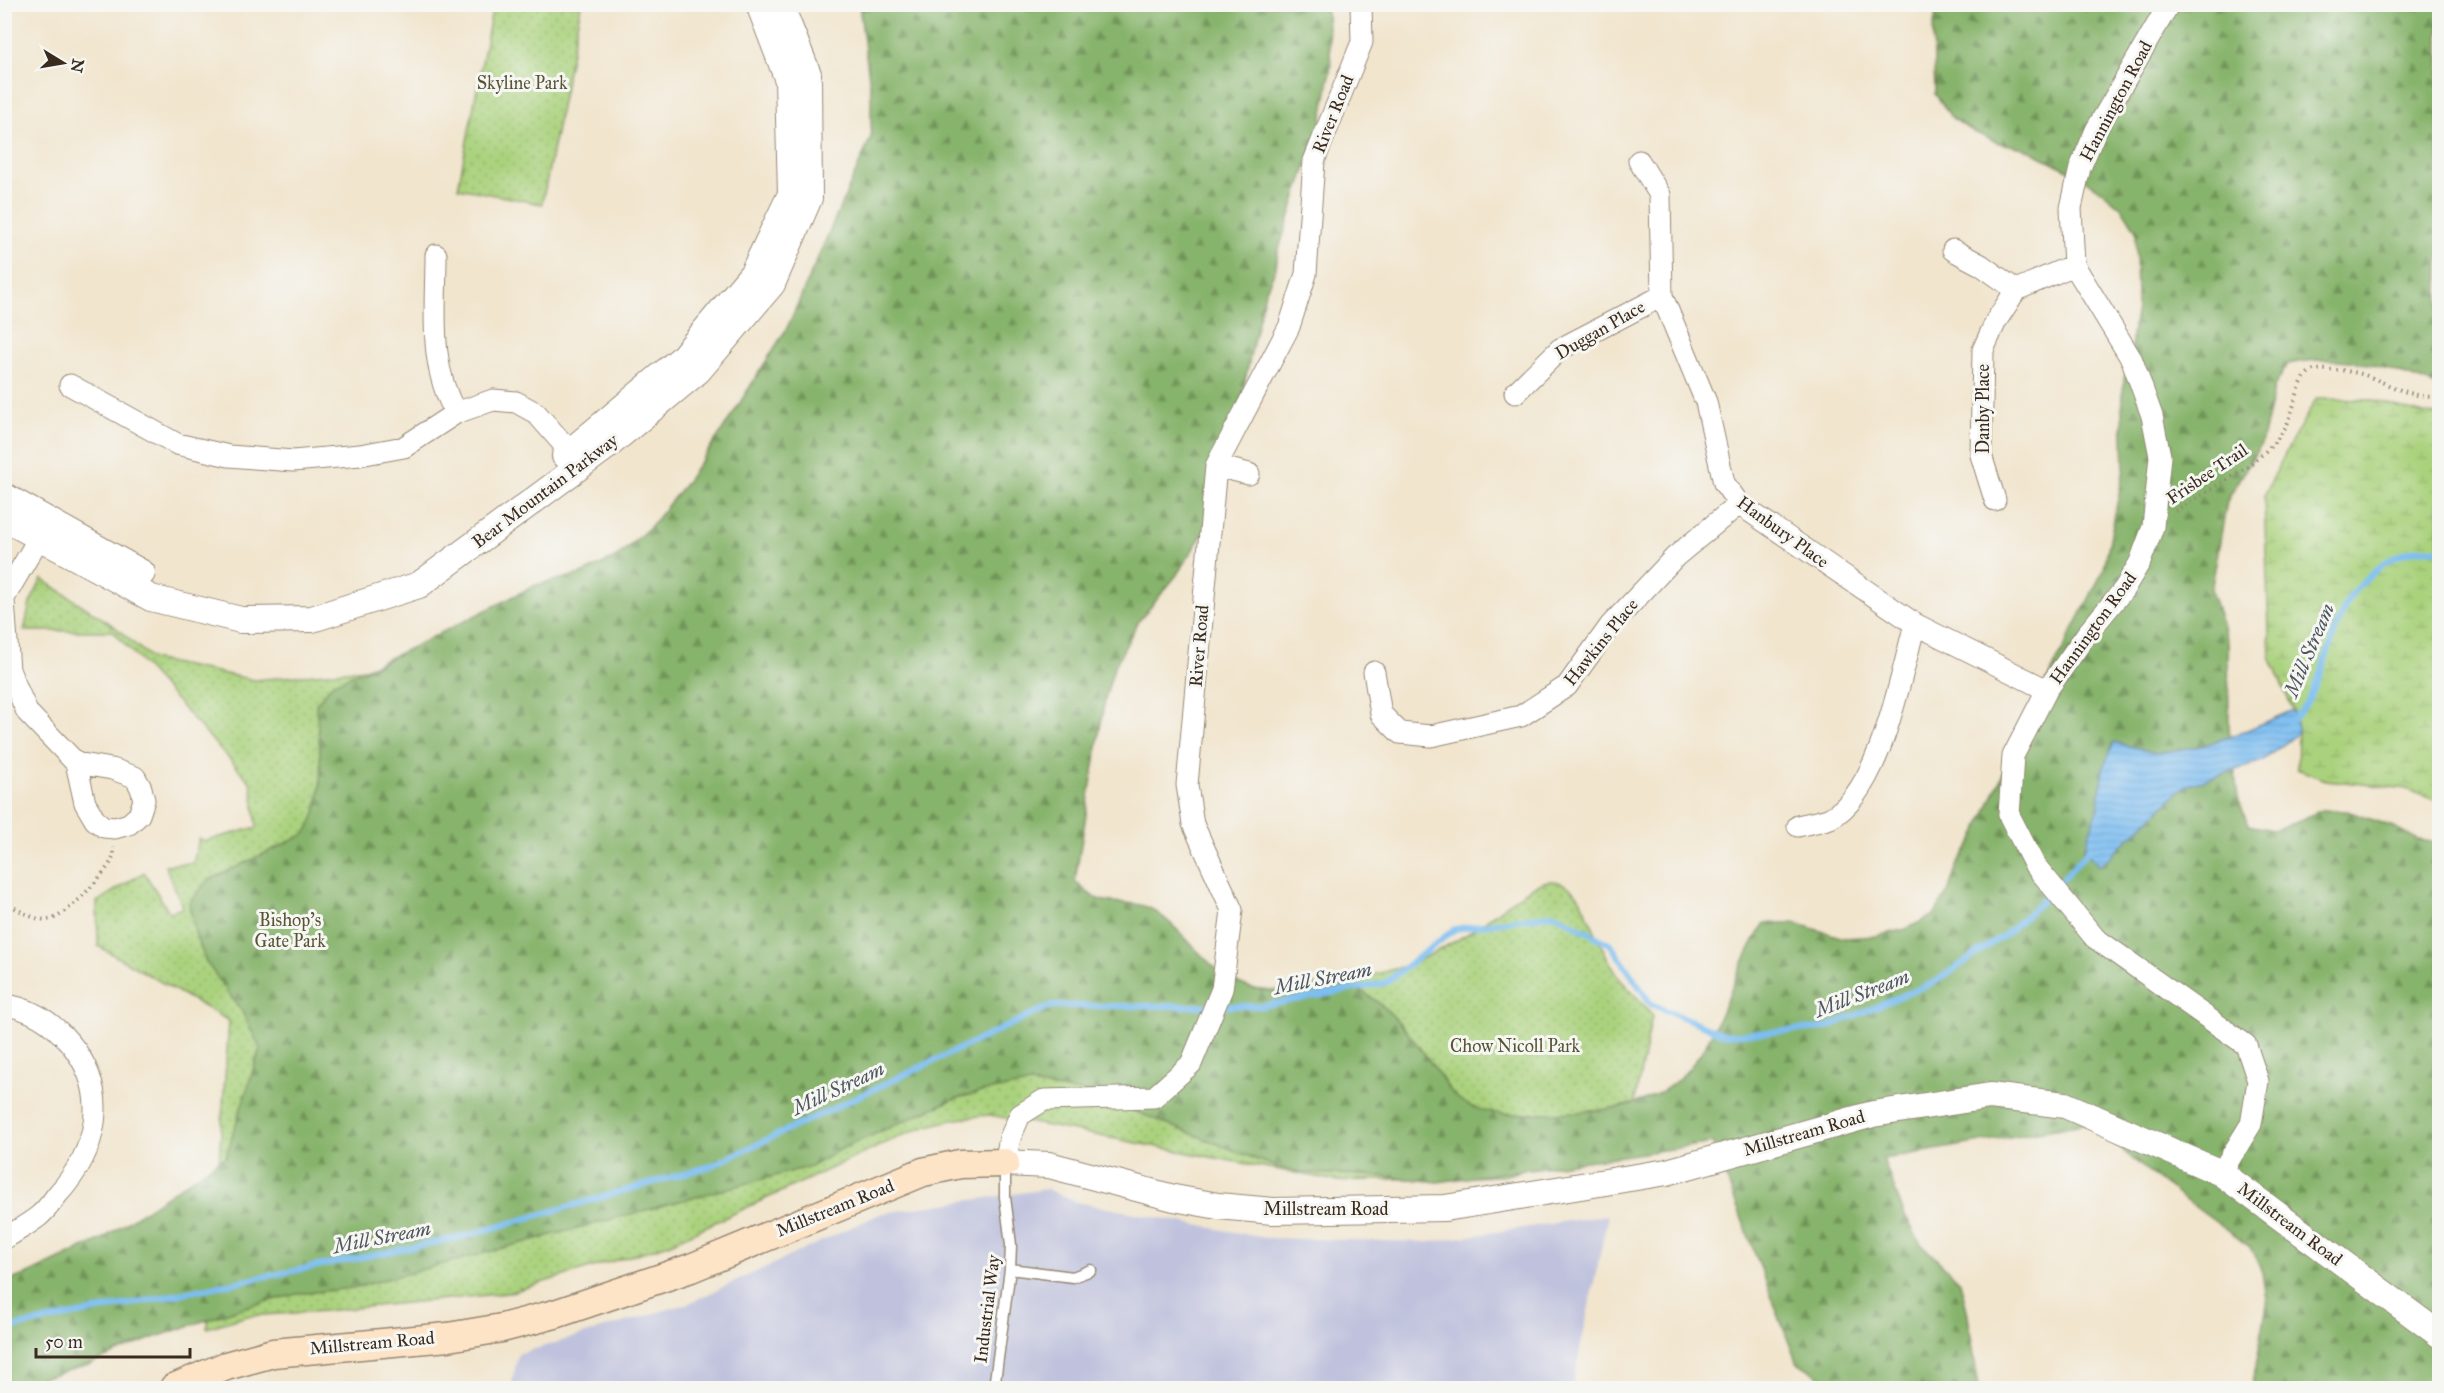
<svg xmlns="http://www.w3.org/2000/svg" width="2444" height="1393" viewBox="0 0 2444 1393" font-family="'IM FELL Great Primer',serif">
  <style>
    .industrial { fill: #c0c2dd }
    .grass { fill: url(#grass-dots); stroke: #727e4e; stroke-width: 1.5 }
    .forest { fill: url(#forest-firs); stroke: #616f45; stroke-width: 1.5 }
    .wetland { fill: url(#wetland-marsh); stroke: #727e4e; stroke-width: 1.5 }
    .water { fill: url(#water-rules); stroke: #5c7488; stroke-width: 1.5 }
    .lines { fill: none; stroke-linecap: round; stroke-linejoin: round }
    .stream { stroke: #7cbef2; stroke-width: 6 }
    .service-casing { stroke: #968876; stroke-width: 13 }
    .minor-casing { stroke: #968876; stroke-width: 23 }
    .tertiary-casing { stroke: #968876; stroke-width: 28 }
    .secondary-casing { stroke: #968876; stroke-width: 31 }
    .path { stroke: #968876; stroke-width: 4; stroke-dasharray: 1.5 4.5; stroke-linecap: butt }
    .service { stroke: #fff; stroke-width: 10 }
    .minor { stroke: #fff; stroke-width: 21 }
    .tertiary { stroke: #fff; stroke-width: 26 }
    .secondary { stroke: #fee4c6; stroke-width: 28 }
    .labels { text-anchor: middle; stroke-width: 6; stroke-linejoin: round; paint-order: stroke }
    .park-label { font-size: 18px; fill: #575436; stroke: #f6f6f2 }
    .street-label { font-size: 18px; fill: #3b2a1e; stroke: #f6f6f2 }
    .water-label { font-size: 20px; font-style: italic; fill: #4e565e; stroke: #f6f6f2 }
  </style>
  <defs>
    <pattern id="grass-dots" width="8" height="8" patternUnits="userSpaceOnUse" patternTransform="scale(1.5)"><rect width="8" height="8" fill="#aad27d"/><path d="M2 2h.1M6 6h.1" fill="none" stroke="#93b46c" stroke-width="1.8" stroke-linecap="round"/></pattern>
    <pattern id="forest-firs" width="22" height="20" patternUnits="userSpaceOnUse" patternTransform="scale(1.5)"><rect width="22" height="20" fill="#87b46c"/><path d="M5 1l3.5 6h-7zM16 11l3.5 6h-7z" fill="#709358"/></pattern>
    <pattern id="wetland-marsh" width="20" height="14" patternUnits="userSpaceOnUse" patternTransform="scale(1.5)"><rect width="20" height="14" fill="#aad27d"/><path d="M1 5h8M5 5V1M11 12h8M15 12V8" fill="none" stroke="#93b46c"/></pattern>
    <pattern id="water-rules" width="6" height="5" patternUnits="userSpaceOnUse" patternTransform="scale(1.5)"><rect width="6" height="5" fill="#7cbef2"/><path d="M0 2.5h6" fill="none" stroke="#6ca3cf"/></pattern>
  </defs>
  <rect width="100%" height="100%" fill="#f6f6f2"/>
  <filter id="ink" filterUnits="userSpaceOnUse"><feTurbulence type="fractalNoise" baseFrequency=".0167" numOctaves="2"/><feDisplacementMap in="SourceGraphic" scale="12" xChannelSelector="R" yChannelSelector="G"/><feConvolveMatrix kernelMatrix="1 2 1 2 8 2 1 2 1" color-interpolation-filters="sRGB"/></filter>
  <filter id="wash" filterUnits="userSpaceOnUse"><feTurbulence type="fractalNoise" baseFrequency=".008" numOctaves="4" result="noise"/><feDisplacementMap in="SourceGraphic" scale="24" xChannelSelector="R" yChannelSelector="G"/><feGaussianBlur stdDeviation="1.35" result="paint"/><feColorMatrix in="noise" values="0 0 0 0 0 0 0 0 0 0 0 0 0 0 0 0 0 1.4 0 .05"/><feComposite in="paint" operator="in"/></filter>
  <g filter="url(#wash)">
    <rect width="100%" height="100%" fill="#f1e5ce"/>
    <path class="industrial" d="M1047,1189l29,13 189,36 165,4 178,-27 -36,173h-1061l7,-34 171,-51 193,-90z"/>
    <path class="grass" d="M493,5h88l-39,199 -84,-16z
      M42,579l72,47 38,33 103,21 110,-11 96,-44 770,372c56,-6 113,-13 167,-29 18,-5 49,-22 66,-32 22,-13 59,-48 80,-54 14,-4 27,4 35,15 13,25 22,52 37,76 10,17 30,29 36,43l-25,124 -124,36 -166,5 -347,-66c-35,3 -57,8 -89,21l-235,109 -158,48 -183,18 -78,5 -40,12 22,-307 -131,-75 -1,-44 47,-30 25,40 14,-4 -18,-43 28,-2 6,-24 6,2 52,-14 -6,-44 -138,-152h-89l6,-28z"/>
    <path class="forest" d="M859,5h467l5,59 -4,27 -5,27 -44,134 -2,16 -11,24 -12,51 -20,95 -24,86 -33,52 -38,46 -24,46 -9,31 -30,182c6,6 13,13 21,17 13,8 40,1 57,12 35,22 56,66 98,78 36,10 69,-12 103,0 35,14 61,54 82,82 6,8 12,19 19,26 26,23 63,18 95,17 85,-2 134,-11 170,-97 14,-32 25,-64 45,-93h30l49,15 32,-2 30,-7 28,-14 14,-23 9,-27 14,-21 61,-134 72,-141 20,-100 -2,-61 2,-30 8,-18v-26l5,-25 -1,-79 -14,-22 -23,-19 -25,-16 -50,-25 -25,-5 -25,-11 -22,-14 -17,-24 -2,-63 4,-26h502v382c-53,-20 -93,-35 -151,-23l-13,21 -14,59 -34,57 -16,90 17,51 1,86 9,70 10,27 25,5 24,-8 24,-12 26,1 49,17 22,12 21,3v545h-187l15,-83 -5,-33 -12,-25 -88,-64 -73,-60 -206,36 21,55 17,30 39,38 7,28 12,78h-141l-42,-27 -83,-218 -275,39 -56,-6 -80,-3 -26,-6 -185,-73 -61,-10 -44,7 -32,8 -113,50 -29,17 -459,122 -56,6 -52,13 -95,32 -62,26 -83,23v-106l25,-9 72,-34 124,-83 34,-108 -19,-38 -35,-48 -11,-29 -6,-30 18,-22 98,-47c24,-36 14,-89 11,-130l17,-21 46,-19 157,-79 45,-11 36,-17 34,-31 34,-42 39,-56 63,-100 84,-191v-44z"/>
    <path class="wetland" d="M2316,399l57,1 51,14 15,1v387l-32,-13 -81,-9 -29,-11 1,-36 -5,-23 -23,-53 -6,-161 24,-48z"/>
    <path class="water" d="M2293,710l5,23 -36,28 -78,26 -84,79 -16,-16 14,-41 5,-41 11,-26 42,11 45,-7 37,-12z"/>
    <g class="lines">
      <path class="stream" d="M2289,722c30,-18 41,-90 59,-122 5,-10 17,-19 25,-27 18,-18 41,-26 67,-23
        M4,1329l454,-91 253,-72 339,-160h213l122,-23 70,-54 100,-15 56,31 40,59 75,31 99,-7 110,-46 71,-48 37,-34 48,-52"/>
    </g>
  </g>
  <g filter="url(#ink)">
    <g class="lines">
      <defs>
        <path id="service" d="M1010,1269l63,8 18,-7
          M994,1388l16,-119 1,-24 -6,-48v-34"/>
        <path id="minor" d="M2169,4l-73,126 -16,38 -9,40 3,57 58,95 20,56 8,40 -7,71 -13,35 -16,27 -38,46 -39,55 -34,66 -4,59 25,49 61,74 151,107 12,36 -7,43 -30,49
          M1639,161l21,34 2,101 44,106 18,81 15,21 176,120 132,66
          M1953,250l28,15 35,25
          M436,255c0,54 -8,110 20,158
          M70,385l107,59 52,12 64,5 67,-6 44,-8 52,-34 37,-13 23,2 20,11 44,50
          M1515,393l45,-44 102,-53
          M1216,466l33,8
          M1995,500l-14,-45 2,-105 13,-29 20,-31 58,-25
          M4,598l43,-74
          M4,601l5,69 18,42 49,51 9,40 10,17 9,7 11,1 14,-4 10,-9 5,-15 -3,-12 -6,-11 -23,-8 -36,-6
          M1374,672l7,42 19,19 31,3 90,-20 46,-30 43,-60 65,-69 64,-53
          M1798,826c10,-3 23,-4 32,-8 50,-25 71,-143 85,-194
          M4,1005c27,3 49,18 66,38 41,50 28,107 -13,152 -5,7 -11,15 -18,21 -10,8 -23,15 -35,23
          M1005,1163l5,-25 10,-23 24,-15 110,-3 37,-33 31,-75 10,-79 -39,-86 -6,-39 29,-319 73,-139 17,-53 8,-113 48,-119 -1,-38"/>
        <path id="tertiary" d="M565,456l117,-98 71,-85 38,-79 -3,-114 -29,-76
          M4,496l138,77
          M4,518l147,80 90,22 71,-1 107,-34 187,-138 92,-76 74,-87 37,-86 -1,-124 -28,-70
          M1005,1163l44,2 125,33 44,8 55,5 172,-3 222,-36 206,-58 117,-18 75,9 156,68 219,162"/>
        <path id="secondary" d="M174,1388l52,-22 47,-13 175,-16 54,-9 53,-14 136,-46 232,-96 37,-8 45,-1"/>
      </defs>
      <use href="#service" class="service-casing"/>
      <use href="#minor" class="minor-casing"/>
      <use href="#tertiary" class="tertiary-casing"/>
      <use href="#secondary" class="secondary-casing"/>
      <path class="path" d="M2175,511c37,-24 85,-44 110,-83 9,-13 13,-57 30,-58 18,-1 38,0 55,7 24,10 43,21 70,20
        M4,902c15,7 31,21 48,17 15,-4 53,-45 60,-59 2,-4 2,-9 2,-13"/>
      <use href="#service" class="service"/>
      <use href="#minor" class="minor"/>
      <use href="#tertiary" class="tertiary"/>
      <use href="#secondary" class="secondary"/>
    </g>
  </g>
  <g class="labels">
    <g class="park-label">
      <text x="522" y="89">Skyline Park</text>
      <text x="290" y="926">Bishop's<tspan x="290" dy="21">Gate Park</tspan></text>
      <text x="1515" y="1052">Chow Nicoll Park</text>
    </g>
    <g class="street-label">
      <text transform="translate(2116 101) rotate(-62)" y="6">Hannington Road</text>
      <text transform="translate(1333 114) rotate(-68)" y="6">River Road</text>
      <text transform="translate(1600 330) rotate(-30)" y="6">Duggan Place</text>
      <text transform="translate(1983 409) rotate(-90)" y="6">Danby Place</text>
      <text transform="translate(2207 474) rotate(-34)" y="6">Frisbee Trail</text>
      <text transform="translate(545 491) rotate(-37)" y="6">Bear Mountain Parkway</text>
      <text transform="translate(1783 532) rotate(36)" y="6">Hanbury Place</text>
      <text transform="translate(2093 628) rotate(-54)" y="6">Hannington Road</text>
      <text transform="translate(1601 642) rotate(-51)" y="6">Hawkins Place</text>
      <text transform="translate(1199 646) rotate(-85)" y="6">River Road</text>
      <text transform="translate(1804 1133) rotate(-16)" y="6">Millstream Road</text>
      <text transform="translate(835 1208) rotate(-22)" y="6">Millstream Road</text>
      <text x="1326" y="1215">Millstream Road</text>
      <text transform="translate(2290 1224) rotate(37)" y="6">Millstream Road</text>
      <text transform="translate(987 1309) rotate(-83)" y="6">Industrial Way</text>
      <text transform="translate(372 1343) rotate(-5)" y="6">Millstream Road</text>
    </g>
    <g class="water-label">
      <text transform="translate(2309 650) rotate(-67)" y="7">Mill Stream</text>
      <text transform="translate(1323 978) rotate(-11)" y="7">Mill Stream</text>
      <text transform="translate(1862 993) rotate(-21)" y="7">Mill Stream</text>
      <text transform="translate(838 1088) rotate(-25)" y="7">Mill Stream</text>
      <text transform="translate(382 1237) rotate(-11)" y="7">Mill Stream</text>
    </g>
  </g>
  <rect width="2444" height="1393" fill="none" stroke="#f6f6f2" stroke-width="24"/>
  <g transform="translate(63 63) rotate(101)" stroke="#f6f6f2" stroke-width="4.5" paint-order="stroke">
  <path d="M0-4.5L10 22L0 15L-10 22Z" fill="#3b2a1e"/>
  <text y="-9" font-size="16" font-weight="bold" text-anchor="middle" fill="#3b2a1e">N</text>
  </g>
  <path d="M36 1348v9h154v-9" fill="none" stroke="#3b2a1e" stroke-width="3"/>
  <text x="45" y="1348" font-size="18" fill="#3b2a1e" stroke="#f6f6f2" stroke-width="4.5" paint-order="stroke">50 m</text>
</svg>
